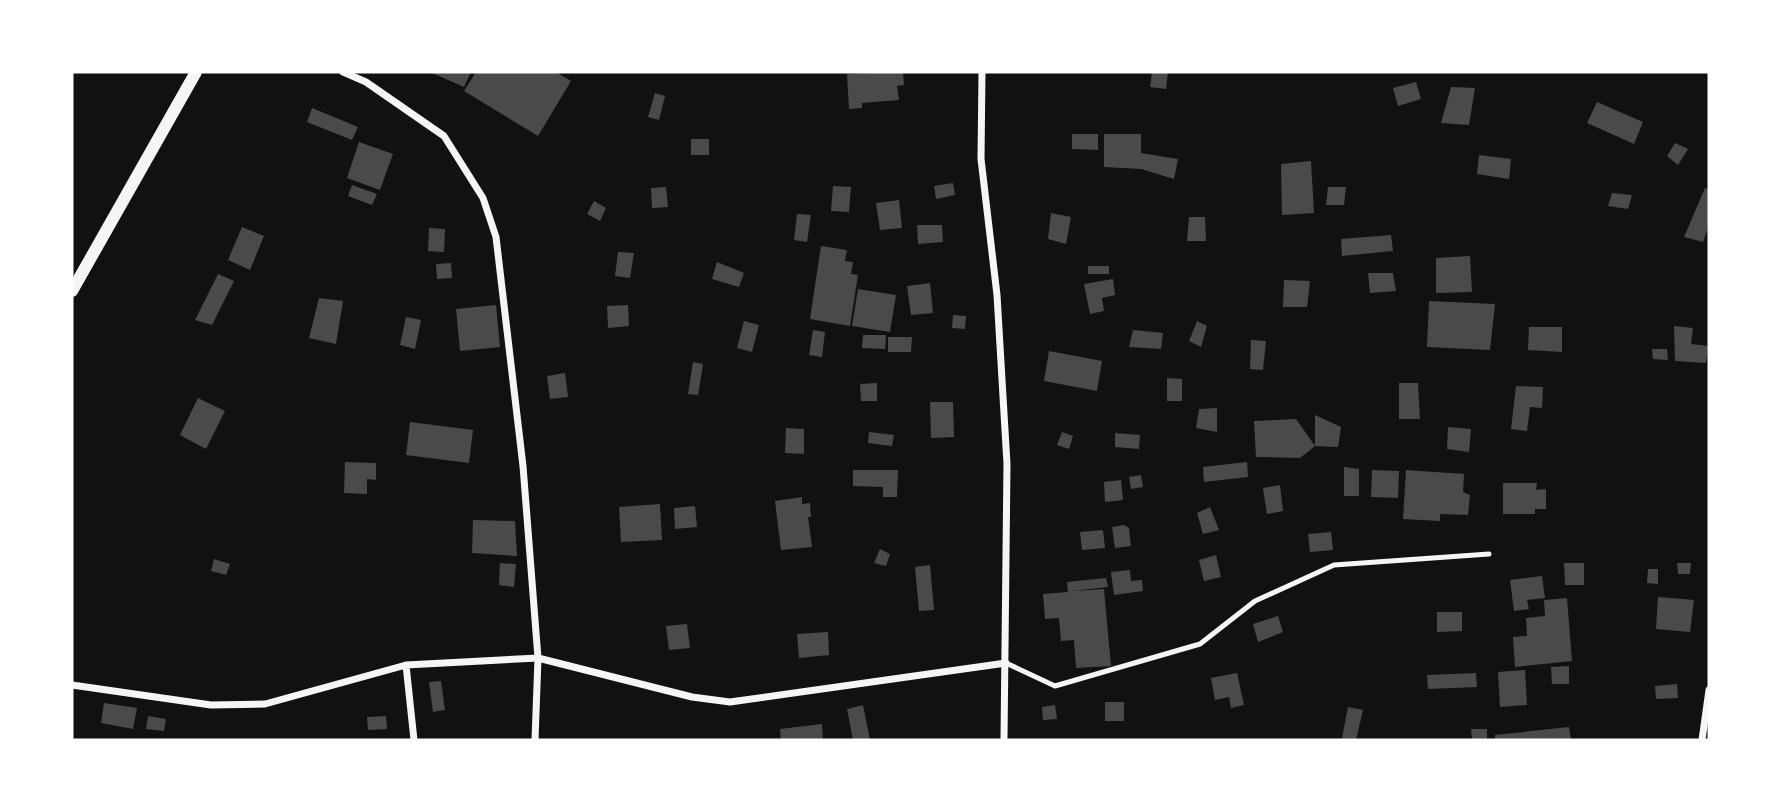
<svg xmlns="http://www.w3.org/2000/svg" width="1781" height="812" viewBox="0 0 1781 812" font-family="Manrope,sans-serif">
  <style>
    .building { fill: #4a4a4a }
    .lines { fill: none; stroke-linecap: round; stroke-linejoin: round }
    .service { stroke: #f5f5f5; stroke-width: 5 }
    .minor { stroke: #f5f5f5; stroke-width: 7 }
    .tertiary { stroke: #f5f5f5; stroke-width: 12 }
  </style>
  <rect width="100%" height="100%" fill="#111"/>
  <path class="building" d="M430,72h41l-7,15z
    M476,72h80l15,9 -33,55 -74,-45z
    M903,72l1,13 -7,1 2,14 -37,3v5l-13,1 -2,-35z
    M1152,72h16l-2,17 -16,-2z
    M1416,82l5,17 -23,7 -5,-18z
    M1451,87l24,1 -6,37 -28,-2z
    M655,93l10,3 -6,24 -11,-3z
    M1597,102l46,20 -9,22 -47,-21z
    M312,108l46,19 -6,13 -45,-18z
    M1072,134h26v16l-26,-1z
    M1104,134h37v19l37,6 -4,20 -33,-10 -37,-2z
    M691,139h18v16h-18z
    M359,142l34,12 -13,36 -33,-12z
    M1675,143l13,6 -10,16 -11,-9z
    M1479,155l32,4 -2,20 -32,-5z
    M1311,161l3,52 -32,2 -1,-51z
    M953,183l2,12 -19,4 -2,-13z
    M352,185l25,9 -5,11 -24,-9z
    M833,186l18,1 -2,25 -18,-1z
    M666,187l2,20 -16,1 -1,-20z
    M1328,187h18l-2,18h-18z
    M1705,188l4,1v36l-6,17 -19,-5z
    M1612,193l20,2 -4,14 -20,-3z
    M899,200l3,28 -22,2 -4,-27z
    M594,201l12,7 -6,13 -13,-7z
    M1051,213l20,4 -5,27 -18,-5z
    M797,214l14,1 -4,27 -13,-2z
    M1189,217h16l1,24h-19z
    M917,225h25l1,17 -25,2z
    M242,227l22,9 -14,34 -22,-10z
    M429,228l16,1 -1,23 -16,-1z
    M1391,235l2,16 -51,5 -1,-17z
    M821,246l26,4 -2,11 8,1 -2,12 7,1 -8,51 -40,-7z
    M618,252l16,1 -4,25 -15,-2z
    M1470,256l2,36 -36,1v-35z
    M717,262l27,11 -5,14 -27,-8z
    M451,263l1,15 -15,1 -1,-15z
    M1088,266h21v8h-21z
    M1368,273h25l3,18 -26,2z
    M218,274l16,7 -22,44 -17,-5z
    M1113,279l2,16 -13,3 2,13 -14,3 -6,-30z
    M1284,280l26,1 -3,26h-24z
    M930,283l3,30 -22,2 -4,-29z
    M858,289l38,6 -6,37 -38,-6z
    M319,298l24,3 -7,43 -27,-6z
    M1429,301l66,3 -5,46 -63,-3z
    M496,305l4,42 -40,4 -4,-42z
    M628,305l1,21 -21,2 -1,-22z
    M953,315l13,1 -1,13 -13,-1z
    M406,317l15,3 -6,29 -15,-4z
    M744,321l15,4 -7,27 -15,-4z
    M1197,321l10,5 -6,21 -12,-6z
    M1674,326l19,2 -2,16 17,2 -2,17 -31,-2z
    M1529,327h33v25l-34,-2z
    M813,330l12,2 -3,25 -13,-2z
    M1133,330l30,3 -2,16 -32,-2z
    M863,335h23l-1,14 -23,-1z
    M888,337h24l-1,15h-23z
    M1251,340l15,1 -3,29 -13,-1z
    M1652,349h15l1,11 -15,-1z
    M1049,351l53,10 -5,30 -53,-10z
    M693,362l10,2 -5,31 -10,-1z
    M565,373l3,24 -18,2 -3,-23z
    M1167,378l15,1v22h-15z
    M877,383v18h-16l-1,-17z
    M1399,383h19l2,36h-21z
    M1516,386l27,1 -1,21 -12,-1 -3,24 -16,-2z
    M198,398l27,13 -19,38 -26,-14z
    M930,402h23l1,35 -23,1z
    M1217,408v24l-21,-4 3,-19z
    M1315,415l26,12 -3,20 -23,-1z
    M1296,419l19,27 -15,12 -44,-1 -2,-36z
    M410,422l63,8 -4,33 -63,-8z
    M1448,427l23,2 -2,23 -22,-3z
    M786,428l18,1v25l-19,-1z
    M869,432l25,3 -2,11 -24,-3z
    M1062,432l11,4 -4,13 -12,-4z
    M1115,433l25,2 -1,14 -24,-2z
    M345,462l31,1v17l-9,-1v15l-23,-1z
    M1247,462l1,15 -44,5 -1,-15z
    M1344,467l15,2v27h-15z
    M853,470h45l-1,27h-14v-10l-30,-1z
    M1372,470l27,1 -1,27 -27,-1z
    M1406,470l58,4 -1,18 7,3 -2,20 -28,-1v7l-37,-2z
    M1141,475l2,12 -12,2 -2,-12z
    M1121,480l2,20 -18,2 -1,-20z
    M1503,483h34l-1,7 10,-1v20h-11v5h-32z
    M1280,485l3,26 -16,3 -4,-26z
    M802,497v7l8,-1 1,14h-3l4,30 -31,3 -6,-49z
    M660,504l2,36 -41,2 -2,-35z
    M695,506l2,21 -22,2 -1,-21z
    M1210,507l9,23 -16,4 -6,-21z
    M473,520l42,1 2,35 -45,-3z
    M1124,525l5,3 2,18 -16,2 -3,-21z
    M1103,530l2,18 -23,2 -2,-18z
    M1331,532l2,18 -23,2 -2,-18z
    M880,549l10,5 -4,12 -12,-3z
    M1216,555l5,22 -17,4 -5,-21z
    M214,559l16,5 -4,11 -15,-4z
    M500,563l16,1 -2,23 -15,-2z
    M1564,563h20v22h-19z
    M1677,563h14l-1,11h-12z
    M930,565l4,45 -15,1 -4,-44z
    M1648,569h10v15l-11,-1z
    M1130,570l1,11 11,-1 1,11 -29,4 -3,-23z
    M1542,576l3,22 -18,2 2,9 -15,2 -4,-31z
    M1106,578l2,9 -37,4 33,-2 7,77 -35,2 -2,-28 -13,1 -2,-23 -14,1 -2,-25 25,-2 -1,-10z
    M1658,597l36,3 -4,32 -34,-3z
    M1567,598l5,63 -57,6 -2,-30 14,-1 -1,-18 19,-2 -1,-16z
    M1437,612h25v19l-25,1z
    M1278,616l5,16 -25,10 -5,-18z
    M687,624l3,24 -21,2 -3,-24z
    M828,632l1,23 -30,3 -2,-24z
    M1569,666v18h-17l-1,-17z
    M1525,670l2,35 -27,2 -2,-35z
    M1237,673l7,32 -13,3 -2,-11 -14,3 -4,-22z
    M1476,673l1,14 -49,2 -1,-14z
    M441,681l4,29 -12,2 -4,-30z
    M1677,684l1,14 -22,1 -1,-13z
    M1105,702h19v19h-19z
    M104,703l33,5 -4,21 -32,-6z
    M863,705l7,35h-17l-6,-31z
    M1055,705l2,14 -14,1 -1,-13z
    M1348,707l15,3 -7,30 -14,-2z
    M148,716l18,3 -2,12 -18,-2z
    M386,716l1,13 -19,1 -1,-13z
    M822,724l1,16h-42l-1,-11z
    M1569,727l2,13h-76v-5z
    M1471,729h16v11h-15z"/>
  <g class="lines">
    <path class="service" d="M1006,663l49,23 145,-42 55,-43 79,-36 155,-11"/>
    <path class="minor" d="M343,72l23,10 78,54 39,62 13,39 27,229 15,192 -3,82
      M982,72l-1,87 16,136 10,169 -3,276
      M406,665l8,75
      M72,685l139,20 54,-1 141,-39 132,-7 154,39 38,5 276,-39
      M1702,740l7,-50"/>
    <path class="tertiary" d="M72,291l124,-219"/>
  </g>
  <rect width="1781" height="812" fill="none" stroke="#ffffff" stroke-width="147"/>
</svg>
